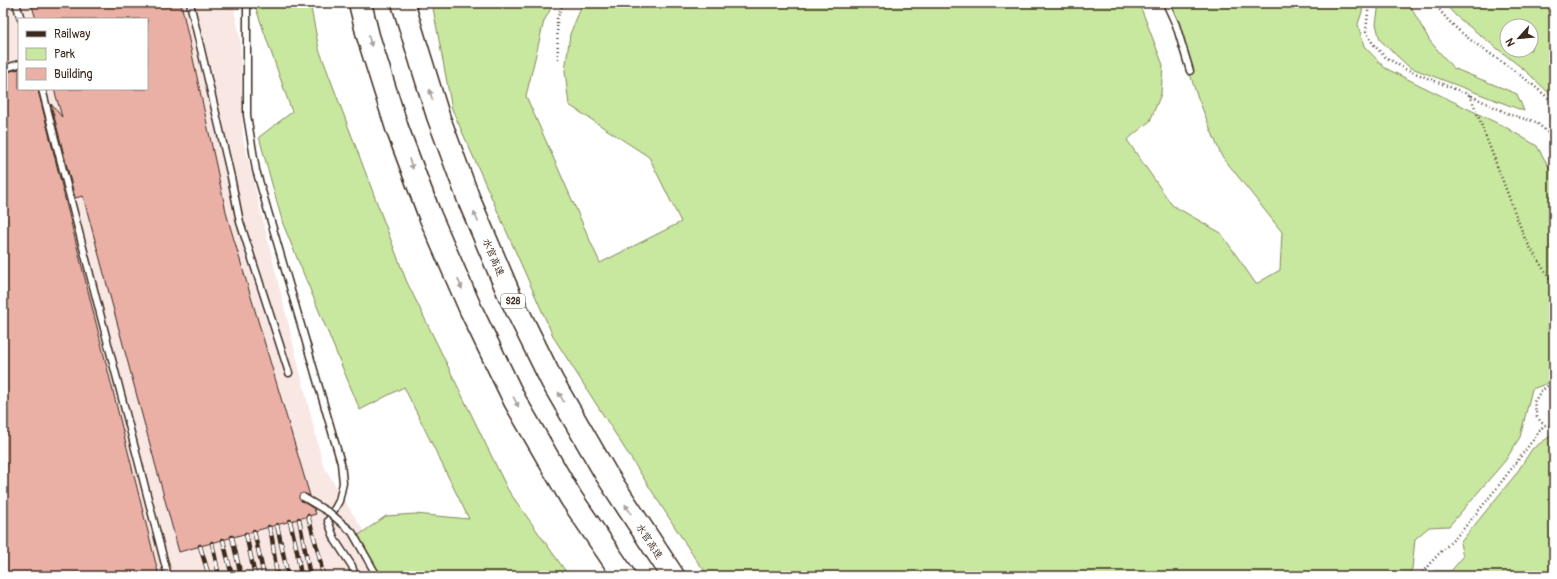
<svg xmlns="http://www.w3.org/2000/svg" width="1557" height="579" viewBox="0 0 1557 579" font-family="Pangolin,'LXGW WenKai TC',sans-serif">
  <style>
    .built { fill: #f9e7e4; fill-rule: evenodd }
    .green { fill: #c8e79f; stroke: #82885e; fill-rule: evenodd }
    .building { fill: #eab0a6; stroke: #3b2a1e }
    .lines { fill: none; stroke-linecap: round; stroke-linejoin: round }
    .service-casing { stroke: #3b2a1e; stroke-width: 9 }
    .motorway-casing { stroke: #3b2a1e; stroke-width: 25 }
    .path { stroke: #3b2a1e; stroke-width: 2.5; stroke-dasharray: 1 3; stroke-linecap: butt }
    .service { stroke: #fff; stroke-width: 6 }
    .motorway { stroke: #fff; stroke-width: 22 }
    .rail-casing { stroke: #3b2a1e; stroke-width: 4.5 }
    .rail { stroke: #fff; stroke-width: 3; stroke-dasharray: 9; stroke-linecap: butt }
    .service-bridge-casing { stroke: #3b2a1e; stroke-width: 9; stroke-linecap: butt }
    .service-bridge { stroke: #fff; stroke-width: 6 }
    .oneway { fill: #a79f9a }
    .labels { text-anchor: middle; stroke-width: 3; stroke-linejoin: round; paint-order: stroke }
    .shield { fill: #fff; stroke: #766a62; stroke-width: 1 }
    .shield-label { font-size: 9px; font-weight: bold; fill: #3b2a1e }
    .street-label { font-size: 10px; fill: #3b2a1e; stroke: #fff }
  </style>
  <rect width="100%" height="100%" fill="#fff"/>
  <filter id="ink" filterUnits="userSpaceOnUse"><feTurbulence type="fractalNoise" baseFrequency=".025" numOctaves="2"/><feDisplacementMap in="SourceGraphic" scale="8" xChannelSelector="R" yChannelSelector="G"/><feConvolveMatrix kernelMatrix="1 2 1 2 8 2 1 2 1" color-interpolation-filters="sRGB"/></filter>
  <g filter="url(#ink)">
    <path class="built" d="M3,3h230l7,35 3,101 80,326 36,59 37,52h-393zM19,19h128v70h-128z"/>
    <path class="green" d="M254,3h56l9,46 87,231 102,210 61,86h-190l-23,-39 30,-21 29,-2 54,5 -65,-132 -44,23 -77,-186 -24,-87 33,-25z
      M432,3h122l-10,18 -18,75 74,167 81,-41 -32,-65 -80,-52 -4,-34 5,-37 13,-31h556l24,62 -2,29 -11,27 -23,19 45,65 49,28 35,51 24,-14 2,-38 -61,-77 -25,-62 -24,-77 -9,-13h200l-1,9 -4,12 6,22 21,22 122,60 30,18 17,30v205l-22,8 -12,48 -15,24 -56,65 -20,1 -14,12 -3,30 -5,7h-698l-13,-16 -142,-222 -102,-229z
      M1379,3h31l4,10 16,28 23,27 64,26 7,17 -115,-44 -29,-27 -4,-16z
      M1444,3h110v95l-27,-26 -71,-56zM1507,26h24v24h-24z
      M1554,434v142h-127l7,-5h17l12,-14 -3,-14 56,-69 16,-25 20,-14z"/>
    <path class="building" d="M31,3h150l46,213 83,280 -7,-3 -4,2v4l15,10 2,5 -137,38 -96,-356 -8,2 -24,-94 11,13 -8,-28h93v-70h-111z
      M19,69v20l19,1 121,486h-156v-503z"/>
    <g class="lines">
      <defs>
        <path id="service" d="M16,3l5,16
          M190,3l41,174 9,45 49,151
          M247,3v112l9,55 85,293 2,20 -4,18 -11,20 7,19 17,26 3,10
          M1166,3l10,22 14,46
          M3,69l16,-5
          M42,89l126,487"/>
        <path id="motorway" d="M360,3l8,33 29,92 33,88 41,94 44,91 56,97 53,78
          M403,3l35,113 31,84 40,94 43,87 54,93 67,102"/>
      </defs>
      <use href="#service" class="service-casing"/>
      <use href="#motorway" class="motorway-casing"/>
      <path class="path" d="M1369,3l-3,28 7,13 11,12 21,13 60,24 46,22 25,7 11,10 7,13
        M1435,3c17,28 48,45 74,64 16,11 30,23 45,36
        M558,59l-1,-40 6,-16
        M1470,95l55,144 29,47
        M1554,381l-13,10 -7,11 3,15 7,8 10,1
        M1420,576c13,-19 31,-32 45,-49 28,-33 54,-68 79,-102"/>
      <use href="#service" class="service"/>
      <use href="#motorway" class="motorway"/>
      <defs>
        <path id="rail" d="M308,516l11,39 4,21
          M299,519l11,57
          M290,521l7,30 4,25
          M277,525l11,51
          M269,527l3,11 5,38
          M254,531l10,45
          M246,534l9,42
          M232,537l9,39
          M223,540l9,36
          M212,543l7,33
          M200,546l9,30"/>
      </defs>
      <use href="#rail" class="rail-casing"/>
      <use href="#rail" class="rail"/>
      <defs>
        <path id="service-bridge" d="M303,497l27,16 22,19 25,44"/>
      </defs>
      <use href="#service-bridge" class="service-bridge-casing"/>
      <use href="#service-bridge" class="service-bridge"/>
    </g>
    <defs><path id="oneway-solid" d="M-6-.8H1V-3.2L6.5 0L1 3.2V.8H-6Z"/></defs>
    <g class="oneway">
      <use href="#oneway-solid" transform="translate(370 41) rotate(73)"/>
      <use href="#oneway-solid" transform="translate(431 95) rotate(-107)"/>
      <use href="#oneway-solid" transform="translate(411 164) rotate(69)"/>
      <use href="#oneway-solid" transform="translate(476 217) rotate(-113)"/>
      <use href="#oneway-solid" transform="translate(460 284) rotate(67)"/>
      <use href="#oneway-solid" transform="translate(561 397) rotate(-120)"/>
      <use href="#oneway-solid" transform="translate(516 402) rotate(62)"/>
      <use href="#oneway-solid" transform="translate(628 509) rotate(-123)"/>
    </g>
  </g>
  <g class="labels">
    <rect class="shield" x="501" y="294" width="24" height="14" rx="3"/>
    <g class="shield-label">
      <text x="513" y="304">S28</text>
    </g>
    <g class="street-label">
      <text transform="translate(494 257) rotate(67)" y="4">水官高速</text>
      <text transform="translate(650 541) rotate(57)" y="4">水官高速</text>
    </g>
  </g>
  <rect width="1557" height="579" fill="none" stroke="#fff" stroke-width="16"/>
  <rect x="8" y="8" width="1541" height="563" fill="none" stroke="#3b2a1e" stroke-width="1.5" filter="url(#ink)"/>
  <rect x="18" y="18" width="130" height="72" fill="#ffffff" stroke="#b1aaa5"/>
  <rect x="26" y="31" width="20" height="6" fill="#3b2a1e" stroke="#b1aaa5"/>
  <text x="54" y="38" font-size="12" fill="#3b2a1e">Railway</text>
  <rect x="26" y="48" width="20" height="12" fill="#c8e79f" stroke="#b1aaa5"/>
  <text x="54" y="58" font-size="12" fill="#3b2a1e">Park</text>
  <rect x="26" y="68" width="20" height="12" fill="#eab0a6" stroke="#b1aaa5"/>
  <text x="54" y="78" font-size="12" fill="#3b2a1e">Building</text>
  <g transform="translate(1519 38) rotate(243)"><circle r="19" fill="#ffffff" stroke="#b1aaa5"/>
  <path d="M0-3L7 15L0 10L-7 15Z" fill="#3b2a1e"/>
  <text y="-6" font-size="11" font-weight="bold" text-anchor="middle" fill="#3b2a1e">N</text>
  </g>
</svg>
